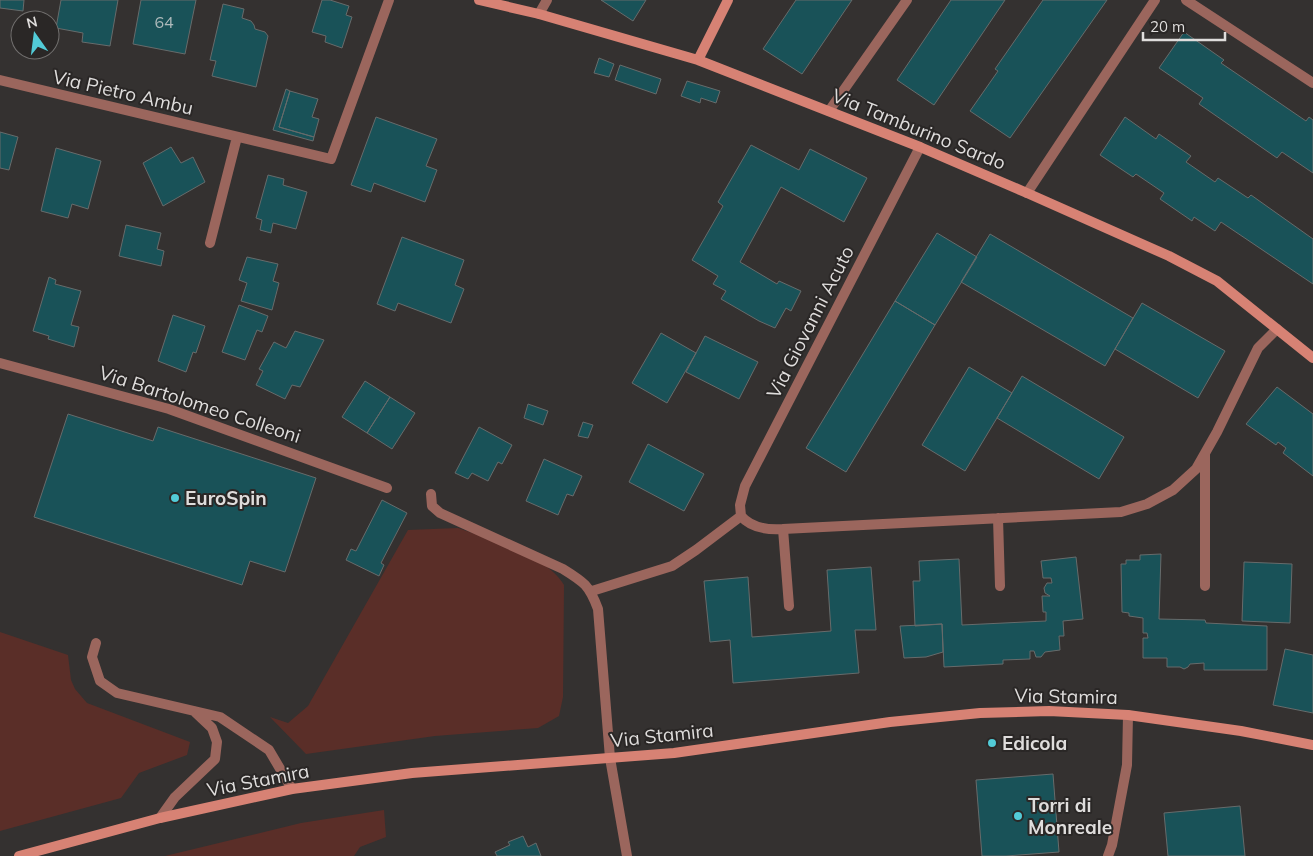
<svg xmlns="http://www.w3.org/2000/svg" width="1313" height="856" viewBox="0 0 1313 856" font-family="Mulish,sans-serif">
  <style>
    .green { fill: #5a2e28 }
    .building { fill: #195258; stroke: #676b6b }
    .lines { fill: none; stroke-linecap: round; stroke-linejoin: round }
    .lane { stroke: #9b665d; stroke-width: 10 }
    .street { stroke: #9b665d; stroke-width: 10 }
    .secondary { stroke: #d78274; stroke-width: 10 }
    .poi-dot { fill: #52cbd7; stroke: #2a2726; stroke-width: 2 }
    .labels { text-anchor: middle; stroke-width: 4; stroke-linejoin: round; paint-order: stroke }
    .number-label { font-size: 16px; fill: #aebabb }
    .street-label { font-size: 19px; fill: #dfdddc; stroke: #2a2726 }
    .poi-label { font-size: 19px; font-weight: bold; fill: #dfdddc; stroke: #2a2726; text-anchor: start }
  </style>
  <rect width="100%" height="100%" fill="#343130"/>
  <path class="green" d="M458,528c32,11 88,27 106,57l-1,112 -4,19 -21,12 -103,8 -129,18 -36,-37 18,6 20,-17 100,-176z
    M0,632l68,23 3,25 4,9 12,14 103,39 -3,13 -48,18 -18,25 -121,33z
    M384,810l2,27 -26,10 -6,9h-189l136,-33z"/>
  <path class="building" d="M0,0h24l-1,11 -23,-3z
    M61,0h57l-8,46 -28,-4 1,-9 -27,-5z
    M141,0h55l-11,54 -52,-10z
    M322,0h8l19,6 -3,9 6,2 -10,31 -17,-6 1,-6 -14,-4z
    M601,0h45l-13,21z
    M796,0h56l-50,74 -39,-25z
    M951,0h54l-71,105 -37,-25z
    M1043,0h64l-97,138 -40,-27 28,-40 -3,-2z
    M223,4l21,5 -2,9 9,3 3,4 1,4 10,3 3,4 -12,51 -44,-11 4,-15 -6,-1z
    M1184,32l40,28 -3,3 85,58 3,-4 4,3v53l-31,-21 -5,6 -78,-54 4,-6 -44,-30z
    M599,58l15,6 -5,13 -15,-4z
    M620,65l41,14 -5,15 -41,-14z
    M687,81l33,10 -4,12 -15,-5 -1,5 -19,-7z
    M286,89l4,2 -11,36 35,10 -1,4 -40,-11z
    M290,91l28,8 -6,18 7,2 -5,18 -35,-10z
    M376,117l61,22 -11,27 11,4 -12,32 -51,-19 -3,9 -20,-7z
    M1125,117l31,22 3,-5 32,22 -5,6 29,20 3,-4 30,20 3,-3 62,44v45l-92,-62 -6,9 -21,-14 -2,4 -32,-22 4,-6 -28,-19 -3,3 -33,-22z
    M0,132l18,5 -9,33 -9,-2z
    M751,145l48,25 11,-21 57,29 -23,44 -63,-35 -41,75 37,22 2,-3 22,10 -10,20 -5,-3 -11,20 -16,-7 -38,-22 5,-8 -13,-7 5,-8 -26,-16 31,-54 -5,-4z
    M171,147l10,16 12,-6 12,25 -42,24 -20,-43z
    M56,148l45,13 -13,48 -16,-5 -4,14 -27,-7z
    M268,175l16,4 -1,6 24,7 -11,37 -23,-6 -2,10 -11,-3 2,-10 -6,-2z
    M126,225l35,8 -4,16 7,2 -3,15 -42,-10z
    M937,233l40,24 -42,68 -40,-24z
    M990,234l143,84 -28,48 -144,-84z
    M402,237l62,23 -9,25 9,4 -13,34 -53,-20 -3,8 -18,-7z
    M247,257l31,7 -5,17 6,2 -7,27 -31,-9 6,-18 -8,-3z
    M49,277l7,3 -1,4 26,7 -10,34 8,2 -5,20 -26,-8 1,-3 -16,-5z
    M895,301l40,24 -89,147 -40,-24z
    M1142,303l83,48 -27,47 -83,-49z
    M239,305l29,11 -6,16 -5,-2 -12,30 -23,-8z
    M173,315l32,11 -9,27 -3,-1 -7,20 -28,-11z
    M295,331l29,9 -24,47 -8,-2 -7,14 -29,-14 7,-14 -4,-2 15,-27 12,6z
    M661,333l35,20 -29,50 -35,-20z
    M705,336l53,26 -19,37 -53,-27z
    M969,367l43,26 -47,78 -43,-26z
    M1022,376l102,61 -25,42 -102,-61z
    M365,381l25,16 -23,36 -25,-16z
    M1277,387l36,27v62l-30,-23 3,-5 -8,-6 -2,3 -30,-21z
    M390,397l25,16 -23,36 -25,-16z
    M528,404l20,7 -5,14 -19,-7z
    M68,414l85,27 5,-14 158,51 -31,94 -35,-11 -8,24 -208,-68z
    M583,422l10,3 -5,13 -10,-2z
    M479,427l33,18 -10,19 -4,-2 -10,19 -16,-8 -4,6 -13,-6z
    M648,444l56,30 -20,37 -55,-29z
    M544,459l38,17 -9,20 -6,-2 -9,21 -32,-14z
    M382,500l25,13 -26,50 3,2 -5,11 -33,-16 5,-11 5,2z
    M1161,554l-2,65 46,1 1,3 61,3v44h-63v-7l-14,1 -2,3 -4,2 -4,-2h-13v-9h-24v-20h5l-1,-5h-4v-15l-14,-2v-3l-7,-1 -1,-48h5v-4h14v-5z
    M1076,557l7,62 -20,2 1,15h-5l1,14 -15,2 -4,5h-5l-2,-6h-4v8l-27,1v4l-59,3 -2,-43 -27,2 -2,-45h7l-1,-20 40,-2 3,66 84,-4v-9h-3l-1,-16h8l-5,-3 -1,-5 3,-5h5l-1,-5h-8l-2,-17z
    M1244,562l48,2 -2,59 -48,-2z
    M871,567l5,63h-21l4,43 -126,10 -3,-43 -20,2 -6,-61 44,-4 4,60 79,-6 -4,-61z
    M942,624l1,28 -17,5 -22,1 -4,-32z
    M1285,649l28,6v58l-40,-8z
    M1053,774l6,78 -53,4h-24l-6,-76z
    M1240,806l5,50h-77l-4,-43z
    M523,836l5,11 8,-4 5,13h-44l-2,-4 15,-7 -2,-3z"/>
  <g class="lines">
    <path class="lane" d="M96,643l-4,14 8,24 17,12 103,24 49,33 23,39
      M160,818l15,-21 40,-38 2,-17 -5,-14 -18,-17"/>
    <path class="street" d="M1186,0l127,83
      M539,14l8,-14
      M0,80l331,79 58,-159
      M829,111l78,-111
      M1027,193l128,-193
      M210,243l27,-106
      M0,363l169,46 218,79
      M1205,455v131
      M431,494l1,12 8,7 123,56c21,13 26,16 35,40l12,149 17,98
      M741,516c10,12 27,14 42,13l338,-17 26,-8 26,-14 23,-21 21,-37 41,-84 19,-19
      M741,516l-1,-11 5,-19 175,-339
      M998,518l2,68
      M783,529l6,77
      M592,591l80,-25 24,-16 45,-34
      M1108,856l4,-11 15,-80 1,-50"/>
    <path class="secondary" d="M479,0l60,14 159,46 222,87 107,46 142,63 48,25 96,77
      M698,60l30,-60
      M19,856l141,-38 132,-29 120,-16 262,-20 216,-31 90,-9 69,-2 79,4 113,16 72,14"/>
  </g>
  <g class="poi-dot">
    <circle cx="175" cy="498" r="5"/>
    <circle cx="992" cy="743" r="5"/>
    <circle cx="1018" cy="816" r="5"/>
  </g>
  <g class="labels">
    <g class="number-label">
      <text x="164" y="28">64</text>
    </g>
    <g class="street-label">
      <text transform="translate(123 92) rotate(13)" y="7">Via Pietro Ambu</text>
      <text transform="translate(919 129) rotate(22)" y="7">Via Tamburino Sardo</text>
      <text transform="translate(810 322) rotate(-63)" y="7">Via Giovanni Acuto</text>
      <text transform="translate(200 404) rotate(18)" y="7">Via Bartolomeo Colleoni</text>
      <text transform="translate(1066 696) rotate(1)" y="7">Via Stamira</text>
      <text transform="translate(662 735) rotate(-6)" y="7">Via Stamira</text>
      <text transform="translate(258 780) rotate(-11)" y="7">Via Stamira</text>
    </g>
    <g class="poi-label">
      <text x="185" y="505">EuroSpin</text>
      <text x="1002" y="750">Edicola</text>
      <text x="1028" y="812">Torri di<tspan x="1028" dy="22">Monreale</tspan></text>
    </g>
  </g>
  <g transform="translate(35 35) rotate(346)"><circle r="24" fill="#2a2726" stroke="#72706f"/>
  <path d="M0-4L9 19L0 12L-9 19Z" fill="#52cbd7"/>
  <text y="-8" font-size="14" font-weight="bold" text-anchor="middle" fill="#dfdddc">N</text>
  </g>
  <path d="M1143 32v8h82v-8" fill="none" stroke="#dfdddc" stroke-width="2.5"/>
  <text x="1150" y="32" font-size="15" fill="#dfdddc" stroke="#2a2726" stroke-width="4" paint-order="stroke">20 m</text>
</svg>
